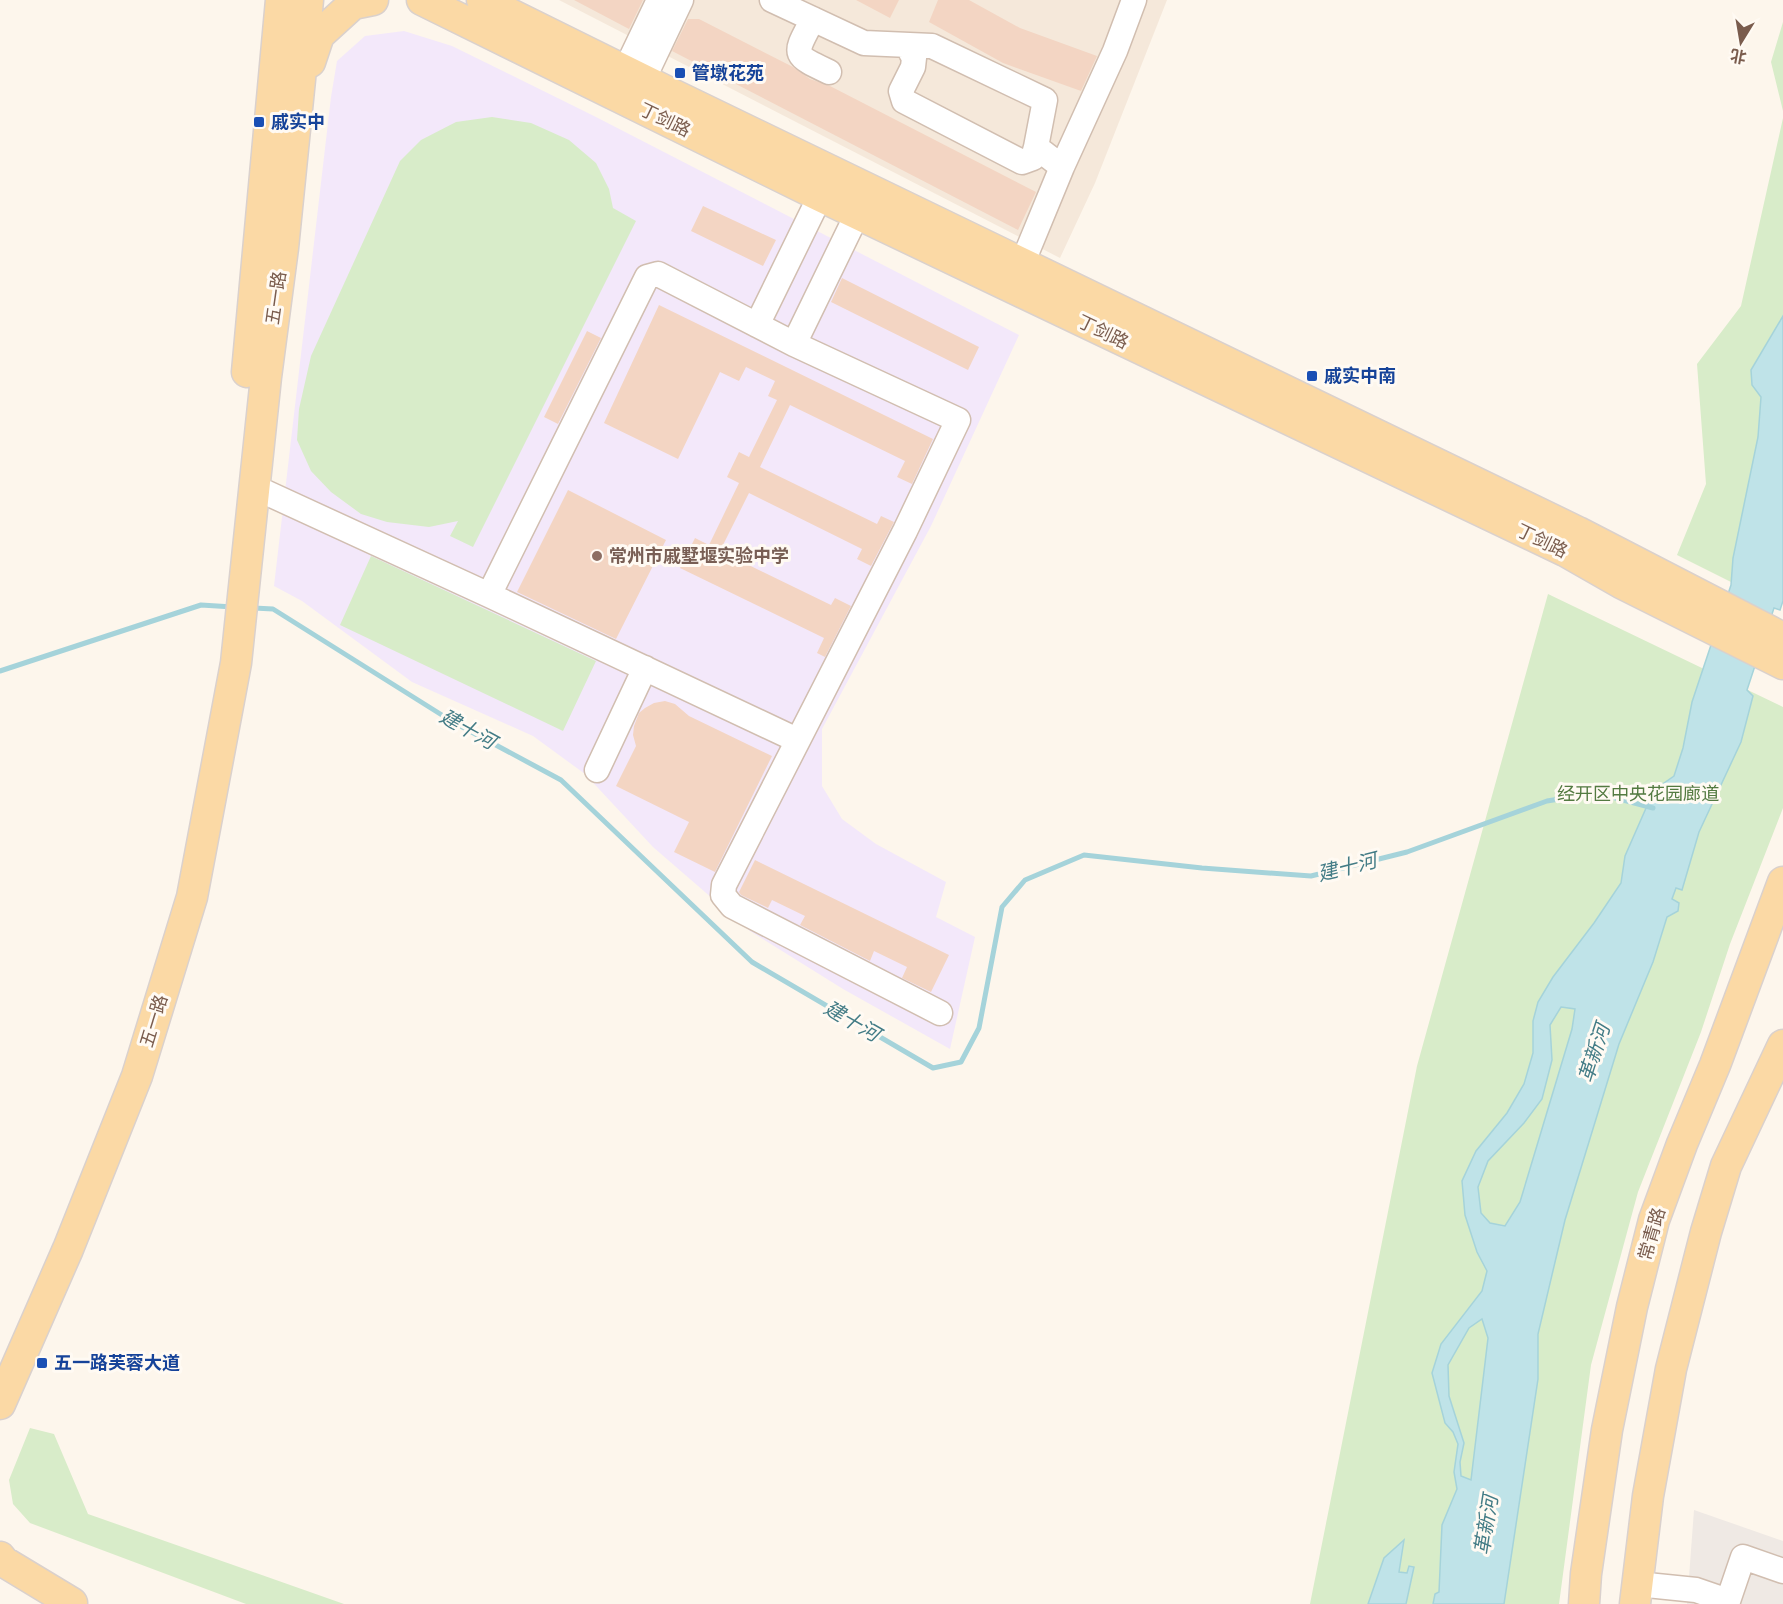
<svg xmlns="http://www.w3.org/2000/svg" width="1783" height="1604" viewBox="0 0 1783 1604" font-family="'Asap Condensed','Noto Sans SC',sans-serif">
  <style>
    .residential { fill: #f5e8da }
    .industrial { fill: #efe9e4 }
    .education { fill: #f3e8fa }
    .green { fill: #d8ecc9 }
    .water { fill: #bfe3e8; stroke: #a5d3da; stroke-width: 1.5; fill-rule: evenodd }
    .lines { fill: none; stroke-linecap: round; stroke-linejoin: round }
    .stream { stroke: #a5d3da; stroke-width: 5 }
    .building { fill: #f3d5c3 }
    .minor-casing { stroke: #d1beb0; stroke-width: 27 }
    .major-casing { stroke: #dad1cd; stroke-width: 33 }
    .minor { stroke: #fff; stroke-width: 24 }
    .major { stroke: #fbd9a5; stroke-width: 30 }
    .transit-dot { fill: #1a4fb4; stroke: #fffaf3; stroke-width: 2 }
    .education-dot { fill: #8d6e63; stroke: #fffaf3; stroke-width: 2 }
    .labels { text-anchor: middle; stroke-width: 6; stroke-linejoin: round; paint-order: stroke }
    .transit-label { font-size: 18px; font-weight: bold; fill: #164399; stroke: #fffaf3; text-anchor: start }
    .street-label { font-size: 18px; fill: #7a5c4d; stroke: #fffaf3 }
    .education-label { font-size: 18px; font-weight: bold; fill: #785e54; stroke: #fffaf3; text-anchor: start }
    .park-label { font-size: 18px; fill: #537a41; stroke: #fffaf3 }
    .water-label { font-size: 20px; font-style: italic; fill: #437c86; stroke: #fffaf3 }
  </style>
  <rect width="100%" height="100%" fill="#fdf6ec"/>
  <path class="residential" d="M559,0h608l-72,183 -35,75z"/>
  <path class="industrial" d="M1694,1510l89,31v63h-96z"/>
  <path class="education" d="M404,31l48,15 142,70 425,219 -88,191 -109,203v57l20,33 34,25 70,38 -10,35 39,20 -25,112 -107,-60 -93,-58 -97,-84 -68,-73 -52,-38 -121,-54 -110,-81 -28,-15 57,-489 6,-36 28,-25z"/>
  <path class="green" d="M1783,22v89l-12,-49z
    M492,117l39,6 38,17 27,23 13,26 4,19 23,13 -163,326 -23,-11 8,-15 -29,6 -42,-5 -26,-8 -30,-22 -20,-21 -14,-31 2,-31 12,-53 89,-195 21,-21 35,-18z
    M1783,118v352l-30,123 -76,-38 29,-71 -9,-120 44,-58z
    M371,556l225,105 -33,70 -223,-106z
    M1548,594l235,113v101l-53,136 -29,88 -63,160 -47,173 -32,239h-249l107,-538z
    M30,1428l24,6 34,80 256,90h-98l-216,-81 -17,-19 -4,-24z"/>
  <path class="water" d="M1783,316v285l-3,9 -6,-2 -27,82 6,6 -12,46 -42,90 -17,58 -6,-2 -4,11 7,4 -1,8 -11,6 -14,45 -34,82 -54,176 -27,114v45l-34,225h-71l2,-10 4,-2 3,-67 15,-36 -3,-17 4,-28 -5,-12 -8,-9 -13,-50 9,-29 41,-53 5,-20 -10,-19 -12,-37 -3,-34 14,-30 31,-38 17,-29 9,-31v-32l5,-19 15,-25 41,-54 27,-40 4,-27 29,-66 20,-14 9,-28 9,-46 39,-117 2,-27 25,-121 3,-40 -9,-12 -1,-15zM1561,1007l14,2 -3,20 -52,173 -15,24 -15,-3 -9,-10 -3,-26 10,-26 36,-38 18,-24 10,-39 -2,-35zM1482,1319l6,19 -17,142 -10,-4 -1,-14 4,-19 -15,-47 -1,-31 21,-37z
    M1404,1540l-5,32 8,1 2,-7 5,1 -8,37h-38l16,-46z"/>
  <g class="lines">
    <path class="stream" d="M252,608l21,1 180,113 108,58 191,182 181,106 28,-6 18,-34 23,-121 23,-27 59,-25 118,13 109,8 96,-24 140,-51 50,-8 56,15
      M0,671l201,-66 32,2"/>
  </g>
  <path class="building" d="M574,0h69l-14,29z
    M856,0h43l-9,18z
    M938,0h31l51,28 77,28 -16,35 -78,-28 -74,-41z
    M688,19h11l94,48 17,12 20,7 206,106 -18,38 -346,-179z
    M703,206l73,34 -13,26 -72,-35z
    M842,278l137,69 -11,23 -137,-68z
    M659,305l274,134 -21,45 -15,-7 8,-16 -115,-56 -30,62 117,57 4,-8 13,6 -23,44 -14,-7 5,-10 -113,-56 -29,58 111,54 4,-7 16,8 -26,51 -8,-4 7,-15 -144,-70 15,-30 14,7 30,-62 -12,-6 12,-25 10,5 28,-57 -9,-4 7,-15 -29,-14 -7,14 -19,-9 -42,87 -74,-36z
    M587,331l14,7 -43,86 -14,-7z
    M568,490l98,50 -50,99 -99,-47z
    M665,701l10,3 14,12 83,40 -57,116 -41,-20 15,-30 -73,-36 20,-40 -3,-11 1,-9 5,-13 6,-5 9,-5z
    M755,860l194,95 -18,37 -29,-14 5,-11 -33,-16 -4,10 -70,-36 5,-9 -33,-16 -4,8 -27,-13 -2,-3z"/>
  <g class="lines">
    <defs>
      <path id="minor" d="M772,0l92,43 68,3 113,54 -9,47 26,20
        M813,19c-19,36 -22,35 16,53
        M907,45l7,13 -1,9 -12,24 3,10 118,61 11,-4 3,-11
        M625,71l34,-71
        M643,80l38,-80
        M1022,264l40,-97 53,-116 19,-51
        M757,325l70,-143
        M794,344l71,-146
        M254,487l235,108 308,145
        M489,595l158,-318 11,-3 136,70 164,76 -53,111 -181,354 -1,10 9,11 208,107
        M597,770l48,-102
        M1637,1584l59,6 32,11
        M1727,1604l16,-47 40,14"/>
      <path id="major" d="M422,0l398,196 745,355 56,32 162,81
        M482,0l190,94 906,438 205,106
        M310,62l9,-27 34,-31 20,-4
        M247,372l34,-372
        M0,1404l68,-155 69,-173 55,-179 44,-234 30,-286 17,-129 25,-248
        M0,1557l4,5 68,41
        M1584,1604l2,-30 21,-144 25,-123 22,-87 28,-76 33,-79 68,-183
        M1635,1604l13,-108 23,-127 35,-137 20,-66 57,-121"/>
    </defs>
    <use href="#minor" class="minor-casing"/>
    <use href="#major" class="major-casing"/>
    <use href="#minor" class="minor"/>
    <use href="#major" class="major"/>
  </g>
  <g class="transit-dot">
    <rect x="674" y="67" width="12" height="12" rx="3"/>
    <rect x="253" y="116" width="12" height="12" rx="3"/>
    <rect x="1306" y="370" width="12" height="12" rx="3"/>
    <rect x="36" y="1357" width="12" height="12" rx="3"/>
  </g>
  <circle class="education-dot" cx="597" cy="556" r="6"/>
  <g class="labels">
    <g class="transit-label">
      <text x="692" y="79">管墩花苑</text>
      <text x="271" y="128">戚实中</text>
      <text x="1324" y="382">戚实中南</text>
      <text x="54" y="1369">五一路芙蓉大道</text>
    </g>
    <g class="street-label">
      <text transform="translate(665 120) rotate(26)" y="6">丁剑路</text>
      <text transform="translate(276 298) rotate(-82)" y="6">五一路</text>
      <text transform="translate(1103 332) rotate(26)" y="6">丁剑路</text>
      <text transform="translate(1542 541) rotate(26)" y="6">丁剑路</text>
      <text transform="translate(154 1021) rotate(-73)" y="6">五一路</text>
      <text transform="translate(1652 1234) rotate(-74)" y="6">常青路</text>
    </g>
    <g class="education-label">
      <text x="609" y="562">常州市戚墅堰实验中学</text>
    </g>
    <g class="park-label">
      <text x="1638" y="800">经开区中央花园廊道</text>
    </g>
    <g class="water-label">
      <text transform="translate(468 729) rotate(29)" y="7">建十河</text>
      <text transform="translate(1347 867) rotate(-14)" y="7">建十河</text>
      <text transform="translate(852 1021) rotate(30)" y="7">建十河</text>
      <text transform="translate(1594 1053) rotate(-72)" y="7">革新河</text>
      <text transform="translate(1486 1525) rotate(-81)" y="7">革新河</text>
    </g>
  </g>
  <g transform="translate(1741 42) rotate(191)" stroke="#fffaf3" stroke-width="4.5" paint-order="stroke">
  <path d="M0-4.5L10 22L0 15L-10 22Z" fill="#7a5c4d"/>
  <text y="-9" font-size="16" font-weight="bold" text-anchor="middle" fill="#7a5c4d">北</text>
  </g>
</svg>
